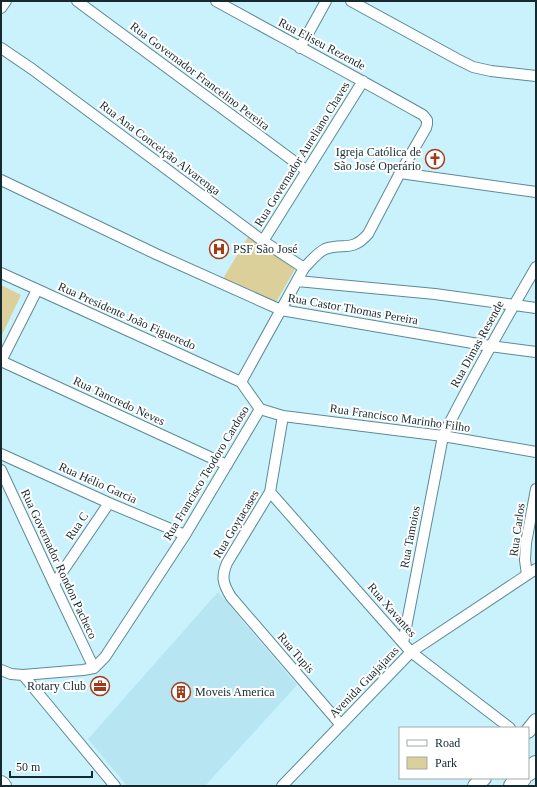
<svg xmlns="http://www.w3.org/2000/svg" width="537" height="787" viewBox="0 0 537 787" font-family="Georgia,serif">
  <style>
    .built { fill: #b7e5f2 }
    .green { fill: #dcd09a }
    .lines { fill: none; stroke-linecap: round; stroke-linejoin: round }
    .street-casing { stroke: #5c8a97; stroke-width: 12 }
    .secondary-casing { stroke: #5c8a97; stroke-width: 16 }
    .primary-casing { stroke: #5c8a97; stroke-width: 18 }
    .highway-casing { stroke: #5c8a97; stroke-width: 20 }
    .street { stroke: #fff; stroke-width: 10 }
    .secondary { stroke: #fff; stroke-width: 14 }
    .primary { stroke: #fff; stroke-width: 16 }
    .highway { stroke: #fff; stroke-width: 18 }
    .labels { text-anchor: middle; stroke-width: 4; stroke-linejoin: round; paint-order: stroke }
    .street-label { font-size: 12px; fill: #15292e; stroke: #fff }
    .poi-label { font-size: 12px; fill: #15292e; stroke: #fff; text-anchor: end }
  </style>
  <rect width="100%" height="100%" fill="#caf2fd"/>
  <path class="built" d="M218,592l79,93 -92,101h-78l-39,-47z"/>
  <path class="green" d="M248,237l47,32 -20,35 -53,-24z
    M1,285l20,10 -20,42z"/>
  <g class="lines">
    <defs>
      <path id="street" d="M77,1l230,170
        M216,1c69,38 138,75 207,114l4,5v4l-1,4 -26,45 -32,61c-17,19 -24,8 -43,15 -8,4 -14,12 -21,19l-63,114
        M351,1l106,58 16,8 18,4 45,5
        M1,8l5,-7
        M1,48l31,21 231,172 41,27
        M300,48l26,-47
        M400,173l136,19
        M1,180l155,74 125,56 209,36 46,6
        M263,241l100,-160
        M1,273l240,109
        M297,281l138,13 101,14
        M1,361l226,104
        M1,361l36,-71
        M241,382l19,27
        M260,409l23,7 160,20 93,16
        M283,416l-13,76 -43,71c-6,14 -4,21 4,34l110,128
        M1,454l108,49 76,32
        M1,470l53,114 40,84
        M270,492l141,160 99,76
        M527,575l-2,-15 1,-17 10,-54
        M54,584l55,-81
        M403,643l40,-207c29,-58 61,-114 93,-169
        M1,670l10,4 12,1 60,-5 11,-2 11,-11 80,-122 75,-126
        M23,675l92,111
        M282,786l129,-134 125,-83"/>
      <path id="secondary" d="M528,731l8,-10
        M475,786l9,-8"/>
      <path id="primary" d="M1,784l2,2"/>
      <path id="highway" d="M528,772l8,-7
        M513,786l9,-8"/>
    </defs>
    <use href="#street" class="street-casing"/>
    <use href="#secondary" class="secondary-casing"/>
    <use href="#primary" class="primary-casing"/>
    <use href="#highway" class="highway-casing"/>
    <use href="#street" class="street"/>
    <use href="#secondary" class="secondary"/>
    <use href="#primary" class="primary"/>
    <use href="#highway" class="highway"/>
  </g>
  <defs>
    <symbol id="church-ring" viewBox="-11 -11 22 22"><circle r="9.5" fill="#fff" stroke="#a33b1b" stroke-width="1.5"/><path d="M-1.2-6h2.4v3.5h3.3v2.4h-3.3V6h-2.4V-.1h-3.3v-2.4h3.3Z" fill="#a33b1b"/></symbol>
    <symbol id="hospital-ring" viewBox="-11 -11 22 22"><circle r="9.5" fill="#fff" stroke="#a33b1b" stroke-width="1.5"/><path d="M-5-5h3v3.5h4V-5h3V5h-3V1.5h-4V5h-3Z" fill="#a33b1b"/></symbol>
    <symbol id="office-ring" viewBox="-11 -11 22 22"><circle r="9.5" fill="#fff" stroke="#a33b1b" stroke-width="1.5"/><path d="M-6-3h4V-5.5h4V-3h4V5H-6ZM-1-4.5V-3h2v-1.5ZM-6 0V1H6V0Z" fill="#a33b1b"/></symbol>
    <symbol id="building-ring" viewBox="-11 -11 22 22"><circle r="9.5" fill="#fff" stroke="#a33b1b" stroke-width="1.5"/><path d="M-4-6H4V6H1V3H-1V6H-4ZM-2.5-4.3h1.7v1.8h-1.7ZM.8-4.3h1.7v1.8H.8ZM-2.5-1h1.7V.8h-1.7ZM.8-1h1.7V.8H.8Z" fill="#a33b1b"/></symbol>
  </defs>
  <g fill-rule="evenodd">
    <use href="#church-ring" x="424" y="148" width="22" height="22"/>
    <use href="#hospital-ring" x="208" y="238" width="22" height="22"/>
    <use href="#office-ring" x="89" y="675" width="22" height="22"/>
    <use href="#building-ring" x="170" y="681" width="22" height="22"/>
  </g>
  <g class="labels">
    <g class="street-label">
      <text transform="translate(322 44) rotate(28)" y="4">Rua Eliseu Rezende</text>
      <text transform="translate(200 76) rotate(37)" y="4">Rua Governador Francelino Pereira</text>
      <text transform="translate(160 148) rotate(37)" y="4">Rua Ana Conceição Alvarenga</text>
      <text transform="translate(302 154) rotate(-58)" y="4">Rua Governador Aureliano Chaves</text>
      <text transform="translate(353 309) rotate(10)" y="4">Rua Castor Thomas Pereira</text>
      <text transform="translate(127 316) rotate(24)" y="4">Rua Presidente João Figueredo</text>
      <text transform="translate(477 344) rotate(-61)" y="4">Rua Dimas Resende</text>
      <text transform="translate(119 401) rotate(25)" y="4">Rua Tancredo Neves</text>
      <text transform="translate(400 418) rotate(8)" y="4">Rua Francisco Marinho Filho</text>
      <text transform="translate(206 473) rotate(-59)" y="4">Rua Francisco Teodoro Cardoso</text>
      <text transform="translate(98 483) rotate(24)" y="4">Rua Hélio Garcia</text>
      <text transform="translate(236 524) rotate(-59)" y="4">Rua Goytacases</text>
      <text transform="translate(77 526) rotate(-56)" y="4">Rua C</text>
      <text transform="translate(517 530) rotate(-82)" y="4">Rua Carlos</text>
      <text transform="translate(410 537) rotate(-79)" y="4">Rua Tamoios</text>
      <text transform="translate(59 564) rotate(65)" y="4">Rua Governador Rondon Pacheco</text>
      <text transform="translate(392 610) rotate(49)" y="4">Rua Xavantes</text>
      <text transform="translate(296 653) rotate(49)" y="4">Rua Tupis</text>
      <text transform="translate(364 682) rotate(-46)" y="4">Avenida Guajajaras</text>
    </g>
    <g class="poi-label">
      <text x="421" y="156">Igreja Católica de<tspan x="421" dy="14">São José Operário</tspan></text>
      <text x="233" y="253" text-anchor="start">PSF São José</text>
      <text x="86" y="690">Rotary Club</text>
      <text x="195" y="696" text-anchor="start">Moveis America</text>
    </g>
  </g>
  <rect width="537" height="787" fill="none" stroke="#15292e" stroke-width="4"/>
  <rect x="399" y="727" width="130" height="52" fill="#ffffff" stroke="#a1a9ab"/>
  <rect x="407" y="740" width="20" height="6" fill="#ffffff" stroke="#a1a9ab"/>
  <text x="435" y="747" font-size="12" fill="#15292e">Road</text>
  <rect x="407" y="757" width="20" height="12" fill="#dcd09a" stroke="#a1a9ab"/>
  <text x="435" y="767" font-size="12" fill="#15292e">Park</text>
  <path d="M10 771v6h82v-6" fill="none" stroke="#15292e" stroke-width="2"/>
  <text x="16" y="771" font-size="12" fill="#15292e" stroke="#ffffff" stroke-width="3" paint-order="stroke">50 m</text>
</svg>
